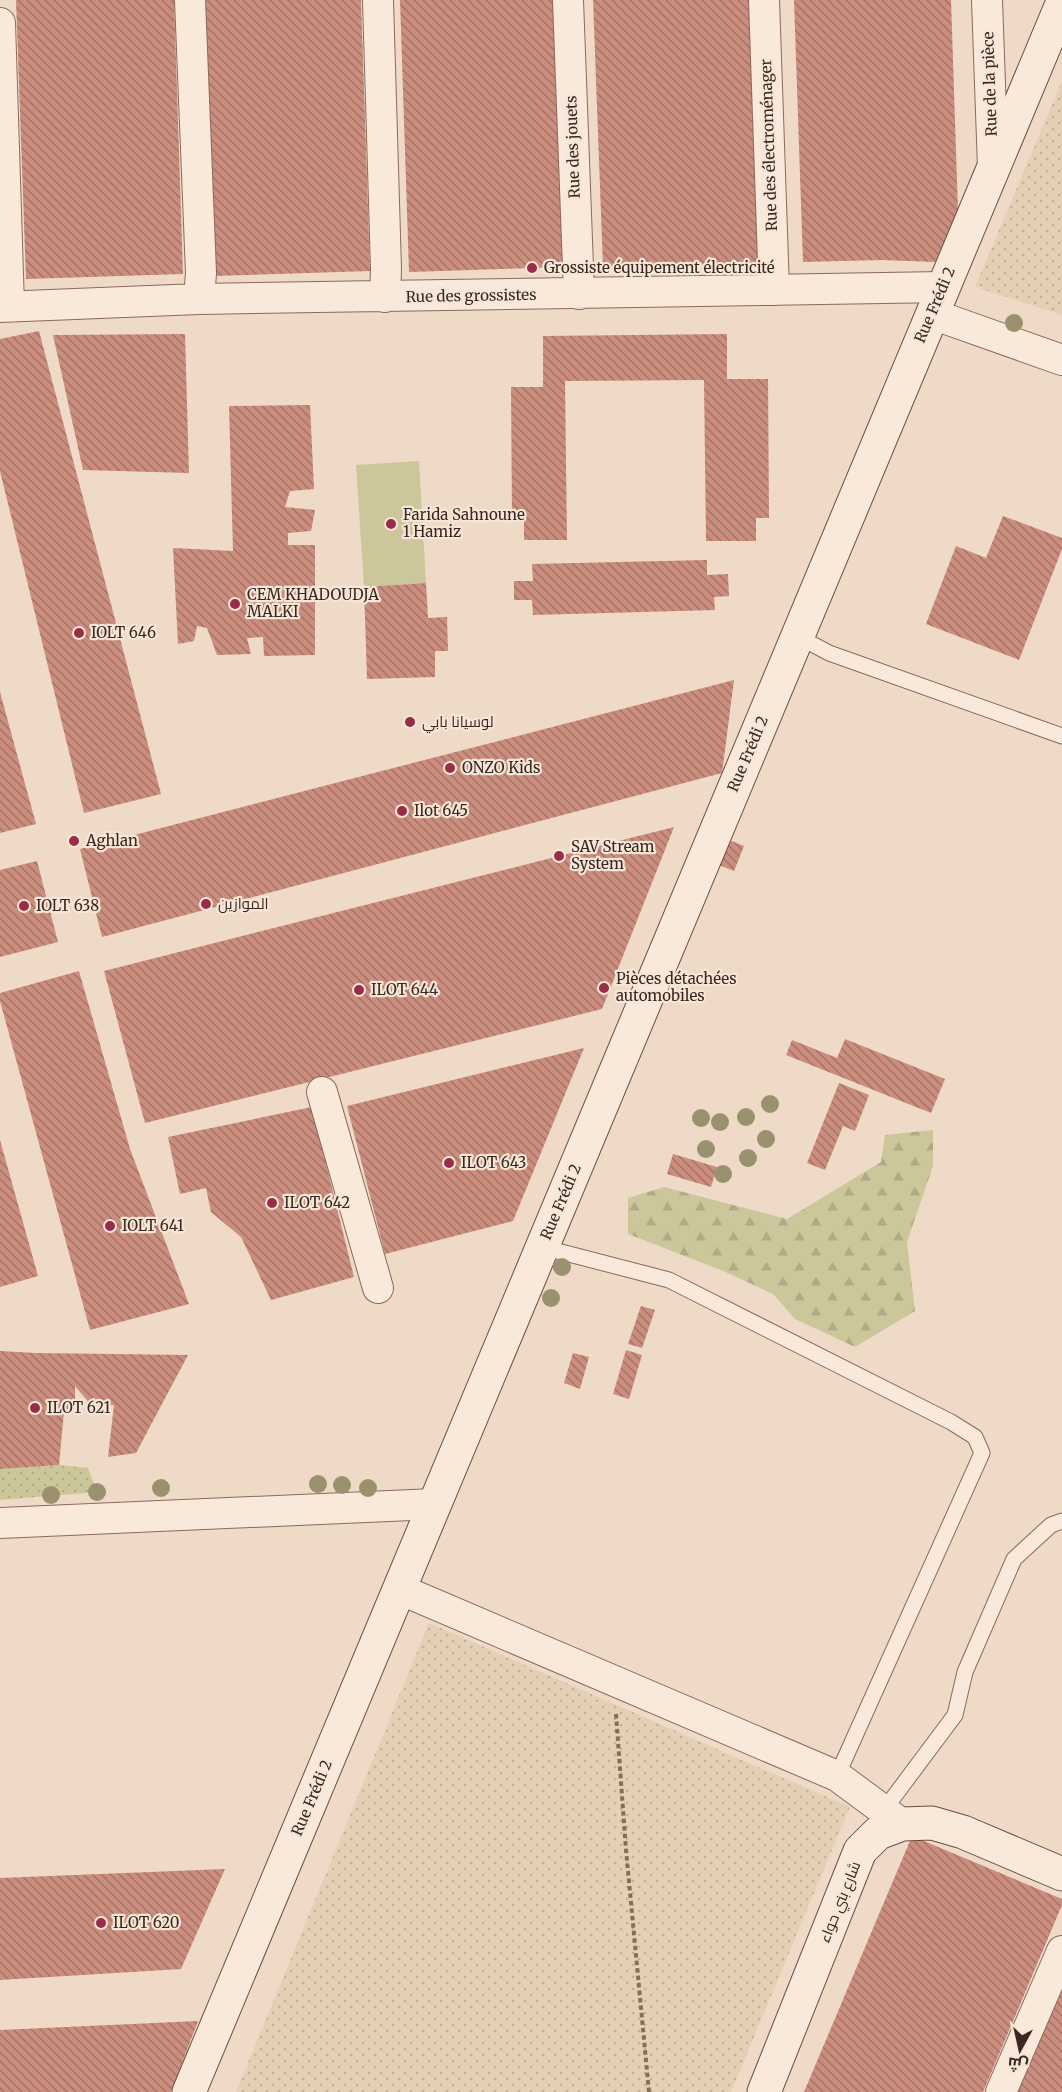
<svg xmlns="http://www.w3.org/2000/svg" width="1062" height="2092" viewBox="0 0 1062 2092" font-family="Merriweather,Cairo,serif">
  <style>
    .farmland { fill: url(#farmland-dots) }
    .grass { fill: url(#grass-dots) }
    .forest { fill: url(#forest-firs) }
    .pitch { fill: #ccc79b }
    .building { fill: url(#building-back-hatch) }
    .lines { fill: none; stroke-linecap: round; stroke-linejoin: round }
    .lane-casing { stroke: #8a6a5d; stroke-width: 17 }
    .street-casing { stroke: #8a6a5d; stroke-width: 32 }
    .secondary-casing { stroke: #6c4c40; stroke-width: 35 }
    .path { stroke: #8a6a5d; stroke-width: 4; stroke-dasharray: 4.5 3; stroke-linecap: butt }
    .lane { stroke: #f9e9db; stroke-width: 15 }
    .street { stroke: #f9e9db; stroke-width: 30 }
    .secondary { stroke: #f9e9db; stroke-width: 33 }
    .tree { fill: #9a926f }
    .poi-dot { fill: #982d47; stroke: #f5e6d7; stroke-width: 2 }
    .labels { text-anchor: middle; stroke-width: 4.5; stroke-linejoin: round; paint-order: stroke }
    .street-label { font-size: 15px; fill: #3a2720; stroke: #f5e6d7 }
    .poi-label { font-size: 15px; fill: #3a2720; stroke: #f5e6d7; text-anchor: start }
  </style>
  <defs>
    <pattern id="farmland-dots" width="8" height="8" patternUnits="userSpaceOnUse" patternTransform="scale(1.5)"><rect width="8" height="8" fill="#e4d1b5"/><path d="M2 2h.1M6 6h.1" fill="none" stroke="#c4b39b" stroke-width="1.8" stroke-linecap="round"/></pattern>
    <pattern id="grass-dots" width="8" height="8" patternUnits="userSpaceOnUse" patternTransform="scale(1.5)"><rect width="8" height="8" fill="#ccc79b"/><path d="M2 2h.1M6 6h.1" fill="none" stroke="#b0ab85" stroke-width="1.8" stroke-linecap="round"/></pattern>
    <pattern id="forest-firs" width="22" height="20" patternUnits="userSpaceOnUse" patternTransform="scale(1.5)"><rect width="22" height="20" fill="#ccc79b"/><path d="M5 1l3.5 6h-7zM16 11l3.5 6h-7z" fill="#b0ab85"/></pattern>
    <pattern id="building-back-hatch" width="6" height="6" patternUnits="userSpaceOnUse" patternTransform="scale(1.5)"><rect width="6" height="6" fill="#cb8d7e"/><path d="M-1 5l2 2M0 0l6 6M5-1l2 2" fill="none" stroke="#a67367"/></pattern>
  </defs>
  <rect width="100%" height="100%" fill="#eedac7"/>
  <path class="farmland" d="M1062,81v234l-87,-28z
    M429,1623l421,184 -119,285h-495z"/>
  <path class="grass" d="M59,1465l29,3 9,24 -97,8v-31z"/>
  <path class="forest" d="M933,1130v36l-26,76 8,69 -60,36 -60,-28 -22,-25 -50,-23 -95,-37v-36l36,-11 123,32 94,-57 4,-27z"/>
  <path class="pitch" d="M419,461l7,122 -62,4 -8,-122z"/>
  <path class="building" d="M16,0h158l9,274 -157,5z
    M203,0h158l9,271 -157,5z
    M400,0h157l10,267 -158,5z
    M593,0h158l9,263 -157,4z
    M794,0h157l7,212 -23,50 -53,-2 -79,2z
    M39,331l122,463 -77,19 -84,-342v-132z
    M185,334l4,139 -106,-3 -30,-135z
    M727,334v45h41l1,139h-13v23h-50l-2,-161 -139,1 2,159h-43v-22h-12l-1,-131h32v-51z
    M310,405l4,84 -24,2 -5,16 30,3 -4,21 -23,2v12h27v110l-51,1 -1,-19 -16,1 4,16 -34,1 -10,-27 -10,-2 -3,15 -16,3 -5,-96 60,3 -4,-145z
    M1003,516l59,22v11l-43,111 -93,-36 30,-78 30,12z
    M707,560v15l21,-1 1,22 -15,1 1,13 -182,5 -1,-15h-18v-19h19l-1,-17z
    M426,583l2,35 19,-1 1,34h-13v26l-68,2 -3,-92z
    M734,680l-12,93 -620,164 -22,-88z
    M0,692l36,132 -36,9z
    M674,827l-72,182 -457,114 -41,-152z
    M729,840l15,6 -10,25 -15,-6z
    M37,861l21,81 -58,15v-87z
    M79,971l51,178 59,155 -99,26 -90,-329v-8z
    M845,1039l100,40 -14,34 -145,-58 6,-15 45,18z
    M584,1048l-71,173 -128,33 -38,-148z
    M839,1083l30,12 -14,36 -12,-5 -18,44 -18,-7z
    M312,1107l42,170 -83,23 -30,-63 -30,-25 -5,-24 -26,6 -12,-57z
    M0,1140l38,136 -38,11z
    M673,1154l44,13 -6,20 -44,-13z
    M641,1306l14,4 -13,38 -14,-4z
    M626,1350l16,5 -13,44 -16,-5z
    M0,1351l35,2 153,2 -52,98 -28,4 6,-52 -22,1 -17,-20v19l-11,6 -5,54 -59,4z
    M573,1353l16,4 -9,32 -16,-6z
    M912,1836l150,63v6l-79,187h-179z
    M225,1869l-44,100 -181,11v-102z
    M1062,1983v109h-46z
    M198,2021l-27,71h-171v-62z"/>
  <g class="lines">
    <defs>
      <path id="lane" d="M797,636l32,17 233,83
        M542,1247l127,33 282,142 24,15 7,16 -145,323
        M884,1810l71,-95 10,-43 49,-113 37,-34 11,-4"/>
      <path id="street" d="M190,0l11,273 -2,26
        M378,0l8,269 -1,28
        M568,0l11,294
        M764,0l10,290
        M987,0l6,168
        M0,23l9,283
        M0,307l199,-8 744,-12
        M932,314l130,46
        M322,1092l56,196
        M0,1523l435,-19
        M399,1589l438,187 65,48
        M1001,2092l61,-141"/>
      <path id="secondary" d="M189,2092l873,-2088
        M764,2092l96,-241 18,-18 24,-9 30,-1 31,9 99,42"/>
    </defs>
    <use href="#lane" class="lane-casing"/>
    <use href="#street" class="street-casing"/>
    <use href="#secondary" class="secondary-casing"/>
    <path class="path" d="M616,1714l10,136 23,242"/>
    <use href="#lane" class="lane"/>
    <use href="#street" class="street"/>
    <use href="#secondary" class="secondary"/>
  </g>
  <g class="tree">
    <circle cx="1014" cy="323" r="9"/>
    <circle cx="770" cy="1104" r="9"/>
    <circle cx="746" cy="1117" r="9"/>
    <circle cx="701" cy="1118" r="9"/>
    <circle cx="720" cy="1122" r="9"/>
    <circle cx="766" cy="1139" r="9"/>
    <circle cx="706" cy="1149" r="9"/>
    <circle cx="748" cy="1158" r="9"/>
    <circle cx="723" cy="1174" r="9"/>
    <circle cx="562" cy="1267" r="9"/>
    <circle cx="551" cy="1298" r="9"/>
    <circle cx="318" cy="1484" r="9"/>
    <circle cx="342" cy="1485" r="9"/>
    <circle cx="161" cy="1488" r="9"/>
    <circle cx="368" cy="1488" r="9"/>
    <circle cx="97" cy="1492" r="9"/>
    <circle cx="51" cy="1495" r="9"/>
  </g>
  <g class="poi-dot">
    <circle cx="532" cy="268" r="6"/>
    <circle cx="391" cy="524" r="6"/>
    <circle cx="235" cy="604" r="6"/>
    <circle cx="79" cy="633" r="6"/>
    <circle cx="410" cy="722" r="6"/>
    <circle cx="450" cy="768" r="6"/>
    <circle cx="402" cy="811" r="6"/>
    <circle cx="74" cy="841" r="6"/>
    <circle cx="559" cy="856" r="6"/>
    <circle cx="206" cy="904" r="6"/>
    <circle cx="24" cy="906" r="6"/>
    <circle cx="604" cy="988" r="6"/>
    <circle cx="359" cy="990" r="6"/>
    <circle cx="449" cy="1163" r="6"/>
    <circle cx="272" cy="1203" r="6"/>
    <circle cx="110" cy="1226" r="6"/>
    <circle cx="35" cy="1408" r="6"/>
    <circle cx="101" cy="1923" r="6"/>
  </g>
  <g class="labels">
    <g class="street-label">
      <text transform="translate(990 84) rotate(-92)" y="5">Rue de la pièce</text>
      <text transform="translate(769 145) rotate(-92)" y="5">Rue des électroménager</text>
      <text transform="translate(573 147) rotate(-92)" y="5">Rue des jouets</text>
      <text transform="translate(471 296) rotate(-1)" y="5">Rue des grossistes</text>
      <text transform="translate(935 305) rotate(-67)" y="5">Rue Frédi 2</text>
      <text transform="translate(748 754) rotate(-67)" y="5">Rue Frédi 2</text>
      <text transform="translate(561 1202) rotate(-67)" y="5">Rue Frédi 2</text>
      <text transform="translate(312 1798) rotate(-67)" y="5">Rue Frédi 2</text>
      <text transform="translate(840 1902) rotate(-68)" y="5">شارع بني حواء</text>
    </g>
    <g class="poi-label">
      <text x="544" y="273">Grossiste équipement électricité</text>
      <text x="403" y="520">Farida Sahnoune<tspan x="403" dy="17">1 Hamiz</tspan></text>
      <text x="247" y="600">CEM KHADOUDJA<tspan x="247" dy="17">MALKI</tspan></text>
      <text x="91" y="638">IOLT 646</text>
      <text x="422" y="727">لوسيانا بابي</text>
      <text x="462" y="773">ONZO Kids</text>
      <text x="414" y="816">Ilot 645</text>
      <text x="86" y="846">Aghlan</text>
      <text x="571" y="852">SAV Stream<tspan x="571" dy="17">System</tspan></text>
      <text x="218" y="909">الموازين</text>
      <text x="36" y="911">IOLT 638</text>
      <text x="616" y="984">Pièces détachées<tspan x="616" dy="17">automobiles</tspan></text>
      <text x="371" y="995">ILOT 644</text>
      <text x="461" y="1168">ILOT 643</text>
      <text x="284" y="1208">ILOT 642</text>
      <text x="122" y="1231">IOLT 641</text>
      <text x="47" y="1413">ILOT 621</text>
      <text x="113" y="1928">ILOT 620</text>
    </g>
  </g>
  <g transform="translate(1020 2050) rotate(188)" stroke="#f5e6d7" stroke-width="4.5" paint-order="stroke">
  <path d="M0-4.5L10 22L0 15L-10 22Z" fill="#3a2720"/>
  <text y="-9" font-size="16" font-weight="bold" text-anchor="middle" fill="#3a2720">ش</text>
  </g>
</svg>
